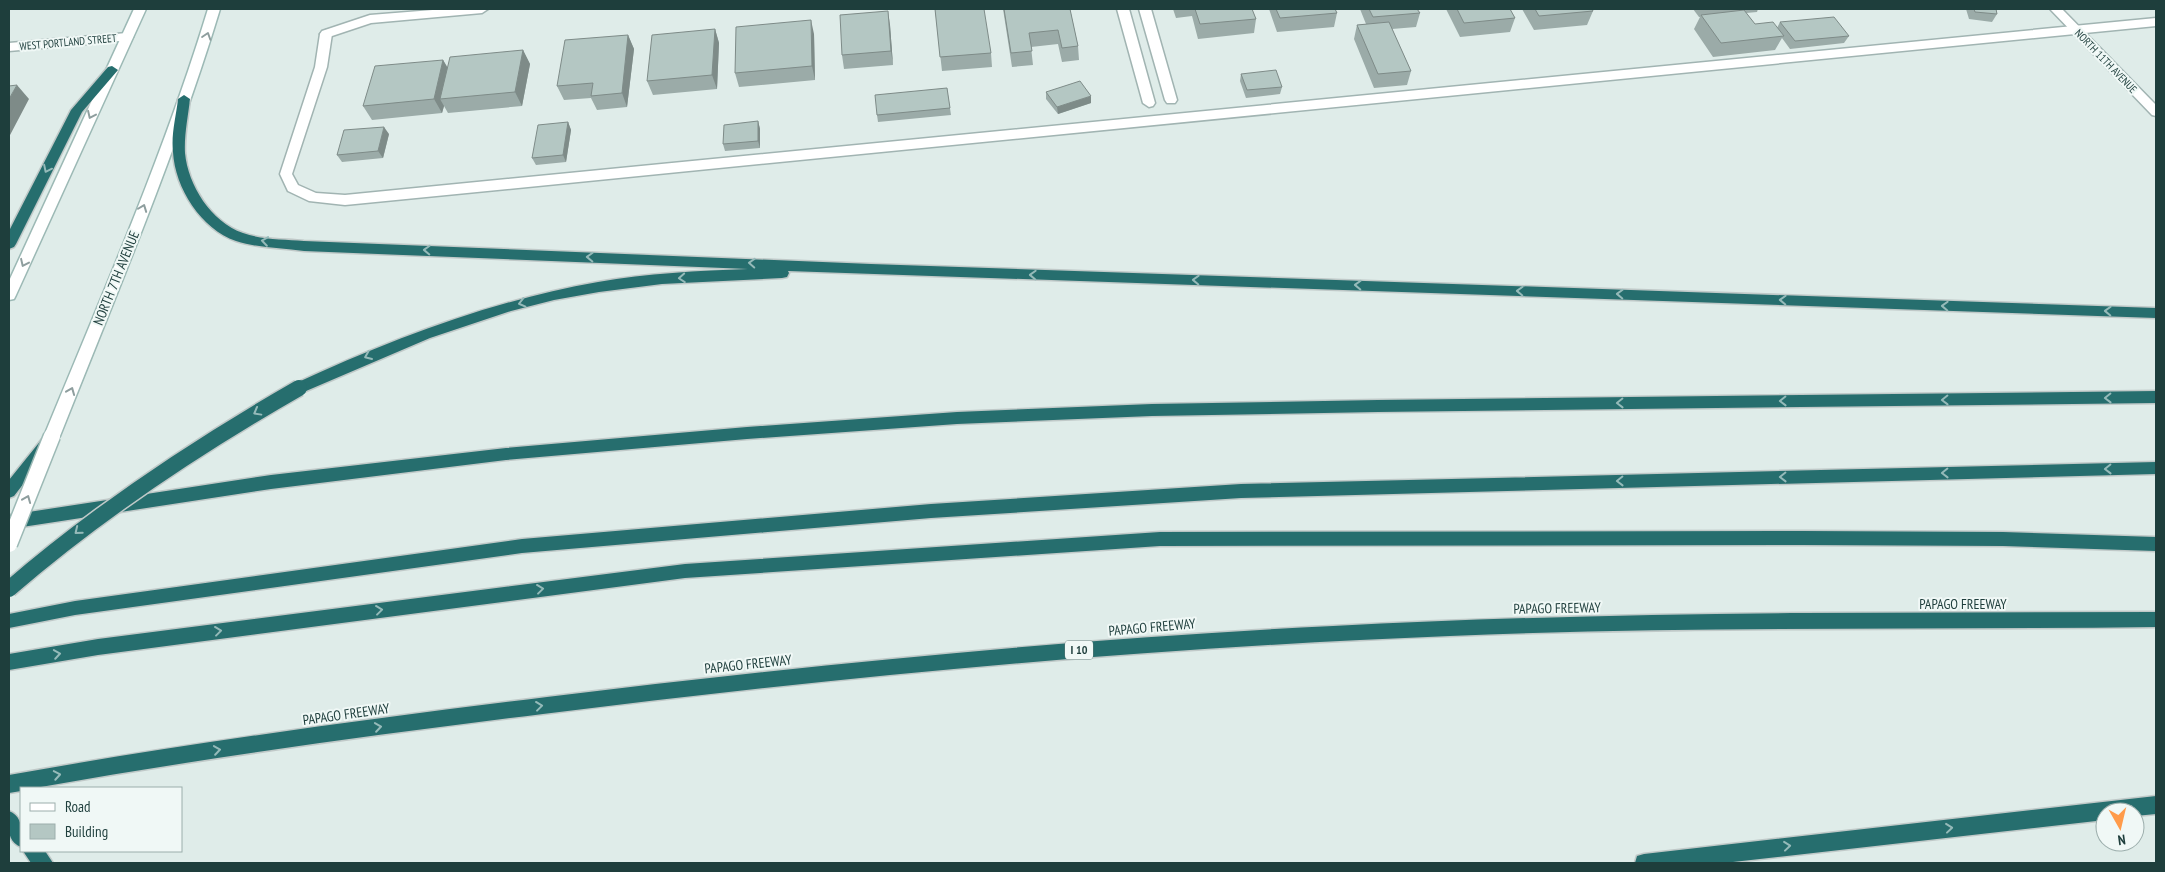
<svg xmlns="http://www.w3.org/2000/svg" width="2165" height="872" viewBox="0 0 2165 872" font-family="'PT Sans Narrow',sans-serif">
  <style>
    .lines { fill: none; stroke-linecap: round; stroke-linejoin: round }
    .service-casing { stroke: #a1b4b2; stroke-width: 3 }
    .minor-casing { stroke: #a1b4b2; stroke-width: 3 }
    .secondary-casing { stroke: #9cb9b5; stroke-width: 3 }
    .motorway-casing { stroke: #c0c9c8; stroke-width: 3 }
    .service { fill: #fff; fill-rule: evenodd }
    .minor { fill: #fff; fill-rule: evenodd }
    .secondary { fill: #fff; fill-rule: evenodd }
    .motorway { fill: #266e6e; fill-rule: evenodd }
    .secondary-bridge-casing { stroke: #9cb9b5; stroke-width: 19; stroke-linecap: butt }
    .motorway-bridge-casing { stroke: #c0c9c8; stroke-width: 19; stroke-linecap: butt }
    .secondary-bridge { stroke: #fff; stroke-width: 16 }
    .motorway-bridge { stroke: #266e6e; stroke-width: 16 }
    .wall { fill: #9baba8 }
    .shaded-wall { fill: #7e8b88 }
    .building { fill: #b4c7c3; stroke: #7e8b88 }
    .oneway { stroke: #8e9e9e }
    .oneway2 { stroke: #95bab9 }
    .labels { text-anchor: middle; stroke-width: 4; stroke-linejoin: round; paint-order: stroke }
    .far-street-label { font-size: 11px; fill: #1e3e3c; stroke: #f0f8f6 }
    .shield { fill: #f0f8f6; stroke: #5d7674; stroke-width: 1 }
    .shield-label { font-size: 12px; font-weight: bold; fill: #1e3e3c }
    .street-label { font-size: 14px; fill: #1e3e3c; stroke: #f0f8f6 }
  </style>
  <rect width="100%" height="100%" fill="#dfece9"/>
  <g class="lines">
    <defs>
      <path id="service" d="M2156,18v8l-1811,179 -36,-4 -21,-10 -8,-17 35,-107 5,-33 6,-4 6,4 -5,33 -35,107 6,11 18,8 29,2z"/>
      <path id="minor" d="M445,9h43l-6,4 -111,10 -45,15 -6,-4 2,-3 48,-16z
        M1117,9h12l26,94 -2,3 -4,1 -6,-4z
        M1139,9h12l26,91 -2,3h-8l-2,-3z
        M2050,9h12l94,96v11l-4,-1z
        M127,33l6,4 -2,3 -122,11v-8z"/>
      <path id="secondary" d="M134,9h12l-130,286 -2,4 -5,1v-19z
        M208,9h12c-44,145 -104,286 -160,427l-3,4 -5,2 -5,-2 -3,-4c58,-141 120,-282 164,-427z"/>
      <path id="motorway" d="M112,66l6,4 -36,42 -66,132 -2,3 -5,2v-18l62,-121 37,-43z
        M184,95l6,4c-2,18 -6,36 -5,54 3,32 26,69 58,80 19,7 41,6 61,8l567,23 1285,44v10l-1368,-47 1,2 -2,4 -5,1 -120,6 -63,8 -45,8 -43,11 -81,27 -131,56 -5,-2 -2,-4 2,-4c98,-45 197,-83 304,-102 49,-9 100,-11 150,-13l-444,-18c-23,-3 -46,-3 -68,-10 -35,-12 -61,-53 -63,-89 -2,-18 3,-35 5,-53z
        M2156,391v12l-778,9 -226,4 -195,8 -210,15 -241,21 -235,29 -262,40v-14l262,-40 235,-27 241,-21 210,-15 195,-8 226,-4z
        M47,437l5,2 3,4 -3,4 -38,49 -5,2v-18l33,-41z
        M2156,462v12l-915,24 -310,20 -409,35 -447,62 -66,13v-14l66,-13 447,-62 409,-35 310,-20z
        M1804,531l199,1 153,5v14l-153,-5 -199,-1 -644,1 -475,32 -587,77 -89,15v-16l89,-15 587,-75 475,-32z
        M1804,613l352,-1v15c-235,3 -471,-1 -706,9 -304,12 -606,40 -907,78 -170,21 -340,44 -508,74h-14v3l-12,2v-18c179,-32 358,-56 538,-78 261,-32 523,-58 786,-71 157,-8 314,-12 471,-13z
        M2156,796v18l-21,2v-4h-30v8l-381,43h-89l2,-7 7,-2z
        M9,811c15,6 13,22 12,36 -15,-6 -13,-22 -12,-36z
        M23,851h22l8,12h-22z"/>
    </defs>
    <use href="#service" class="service-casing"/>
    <use href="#minor" class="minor-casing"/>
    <use href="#secondary" class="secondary-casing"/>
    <use href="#motorway" class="motorway-casing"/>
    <use href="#service" class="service"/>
    <use href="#minor" class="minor"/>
    <use href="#secondary" class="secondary"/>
    <use href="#motorway" class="motorway"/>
    <defs>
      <path id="secondary-bridge" d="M9,544l43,-108"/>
      <path id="motorway-bridge" d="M9,589c90,-78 187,-142 290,-201"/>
    </defs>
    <use href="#secondary-bridge" class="secondary-bridge-casing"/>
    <use href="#motorway-bridge" class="motorway-bridge-casing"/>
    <use href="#secondary-bridge" class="secondary-bridge"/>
    <use href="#motorway-bridge" class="motorway-bridge"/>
  </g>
  <path class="wall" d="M935,9l56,44 1,14 -50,4z
    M1003,9h67l8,37 1,14 -17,2 -4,-18 -27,3 2,18 -21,2z
    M1173,9h79l4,10 -2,14 -56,6 -6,-23 -16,2z
    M1269,9h66l2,4 -3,14 -57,5z
    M1360,9h57l3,4 -4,14 -24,2 19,42 -4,14 -33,3 -20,-49 3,-14 9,-1z
    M1446,9h64l5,9 -5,14 -50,5z
    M1522,9h70l1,2 -6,14 -53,5z
    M1693,9h65l-1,3 -11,1 9,11 22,4 3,-6 69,14 -5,7 -54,6 -8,-11 -7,12 -62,7 -19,-28 6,-12h-1z
    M1966,9h30l1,5 -5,8 -23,-3z
    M890,25l3,40 -49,4 -2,-14z
    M715,29l4,14 -2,46 -64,6 -6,-14z
    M814,34l1,46 -76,7 -4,-14z
    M628,35l6,14 -7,58 -30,3 -6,-12 -27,2 -7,-14z
    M523,50l7,14 -8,42 -74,7 -4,-7 -2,7 -70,7 -9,-14 80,-46 5,8z
    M1241,74l41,13 -2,7 -34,4 -6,-17z
    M947,88l4,27 -73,7 -1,-7z
    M1046,92l45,11 -33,11 -12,-15z
    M758,121l2,8v19l-35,3 -2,-7z
    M568,122l3,8 -5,32 -30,3 -4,-7z
    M389,134l-6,24 -41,4 -5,-7z"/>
  <path class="shaded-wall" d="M888,11l2,14 3,40 -2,-14z
    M811,20l3,14 1,46 -3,-14z
    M715,29l4,14 -2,46 -5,-14z
    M628,35l6,14 -7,58 -5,-14z
    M523,50l7,14 -8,42 -7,-14z
    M443,60l8,14 -11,25 4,7 -2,7 -8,-14z
    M17,85l12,14 -20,38v-38z
    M1091,96v7l-33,11 -1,-7z
    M758,121l2,8v19l-2,-7z
    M568,122l3,8 -5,32 -3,-7z
    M384,127l5,7 -6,24 -5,-7z"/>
  <path class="building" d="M935,9h49l7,44 -51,4z
    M1004,9h66l8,37 -16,2 -4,-18 -29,3 3,18 -21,2z
    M1195,9h57l4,10 -56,5z
    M1276,9h59l2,4 -57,5z
    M1369,9h48l3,4 -47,4z
    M1457,9h53l5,9 -51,5z
    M1535,9h57l1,2 -54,5z
    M1974,9h22l1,5 -22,-2z
    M1744,10l11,14 18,-2 11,14 -63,7 -20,-28z
    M888,11l3,40 -49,4 -2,-40z
    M1834,17l15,19 -54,5 -15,-19z
    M811,20l1,46 -77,7 1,-46z
    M1389,22l22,49 -33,3 -21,-49z
    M715,29l-3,46 -65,6 5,-46z
    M628,35l-6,58 -31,3 2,-13 -36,3 8,-46z
    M523,50l-8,42 -75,7 10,-42z
    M443,60l-9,39 -71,7 12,-40z
    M1276,70l6,17 -35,3 -6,-16z
    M1080,81l11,15 -34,11 -11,-15z
    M17,85l-8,14v-13z
    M947,88l3,20 -73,7 -2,-20z
    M758,121v20l-35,3 1,-19z
    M568,122l-5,33 -31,3 6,-33z
    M384,127l-6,24 -41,4 7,-25z"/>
  <defs><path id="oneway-chevron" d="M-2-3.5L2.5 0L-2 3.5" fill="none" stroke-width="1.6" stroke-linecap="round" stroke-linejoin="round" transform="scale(1.25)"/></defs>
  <g class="oneway">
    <use href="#oneway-chevron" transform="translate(207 36) rotate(-72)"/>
    <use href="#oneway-chevron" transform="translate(91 115) rotate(115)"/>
    <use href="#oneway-chevron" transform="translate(143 208) rotate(-69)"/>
    <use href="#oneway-chevron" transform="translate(24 263) rotate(115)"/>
    <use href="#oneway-chevron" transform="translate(71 391) rotate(-68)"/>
    <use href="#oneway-chevron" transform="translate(27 499) rotate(-68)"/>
  </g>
  <g class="oneway2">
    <use href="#oneway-chevron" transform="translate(47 169) rotate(116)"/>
    <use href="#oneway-chevron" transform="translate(265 241) rotate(-172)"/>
    <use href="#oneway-chevron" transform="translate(427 250) rotate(-178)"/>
    <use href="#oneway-chevron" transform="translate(590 257) rotate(-178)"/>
    <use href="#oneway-chevron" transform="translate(752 263) rotate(-177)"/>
    <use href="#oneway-chevron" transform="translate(1033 275) rotate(-178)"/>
    <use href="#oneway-chevron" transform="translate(682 278) rotate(176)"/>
    <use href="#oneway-chevron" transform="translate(1196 280) rotate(-178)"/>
    <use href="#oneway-chevron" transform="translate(1358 285) rotate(-178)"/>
    <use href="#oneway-chevron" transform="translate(1520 291) rotate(-178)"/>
    <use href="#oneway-chevron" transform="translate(1620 294) rotate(-178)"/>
    <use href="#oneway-chevron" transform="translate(1783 300) rotate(-178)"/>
    <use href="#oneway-chevron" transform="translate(522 303) rotate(166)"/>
    <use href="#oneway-chevron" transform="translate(1945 306) rotate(-178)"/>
    <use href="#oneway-chevron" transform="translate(2108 311) rotate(-178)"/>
    <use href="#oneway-chevron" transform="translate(368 356) rotate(157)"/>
    <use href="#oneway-chevron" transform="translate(2108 398) rotate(179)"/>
    <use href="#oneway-chevron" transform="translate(1945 400) rotate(179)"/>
    <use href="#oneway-chevron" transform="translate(1783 401) rotate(179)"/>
    <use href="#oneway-chevron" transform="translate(1620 403) rotate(179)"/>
    <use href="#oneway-chevron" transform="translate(257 412) rotate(151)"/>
    <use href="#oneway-chevron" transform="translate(2108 469) rotate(179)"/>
    <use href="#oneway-chevron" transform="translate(1945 473) rotate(179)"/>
    <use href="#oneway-chevron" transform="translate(1783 477) rotate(179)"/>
    <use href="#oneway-chevron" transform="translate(1620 481) rotate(179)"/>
    <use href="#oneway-chevron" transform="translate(78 531) rotate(141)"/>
    <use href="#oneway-chevron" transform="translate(540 589) rotate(-7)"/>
    <use href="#oneway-chevron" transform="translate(379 610) rotate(-7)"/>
    <use href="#oneway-chevron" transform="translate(218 631) rotate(-7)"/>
    <use href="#oneway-chevron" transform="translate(57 654) rotate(-9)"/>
    <use href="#oneway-chevron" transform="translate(539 706) rotate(-7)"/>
    <use href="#oneway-chevron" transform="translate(378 727) rotate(-8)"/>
    <use href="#oneway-chevron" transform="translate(217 750) rotate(-8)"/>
    <use href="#oneway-chevron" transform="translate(57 775) rotate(-10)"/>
    <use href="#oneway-chevron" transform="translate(1949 828) rotate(-6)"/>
    <use href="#oneway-chevron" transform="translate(1787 846) rotate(-6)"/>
  </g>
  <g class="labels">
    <g class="far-street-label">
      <text transform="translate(68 42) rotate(-5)" y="4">WEST PORTLAND STREET</text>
      <text transform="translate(2106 61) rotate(46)" y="4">NORTH 11TH AVENUE</text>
    </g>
    <rect class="shield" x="1065" y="640.5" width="28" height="19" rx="4"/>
    <g class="shield-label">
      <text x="1079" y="654">I 10</text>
    </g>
    <g class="street-label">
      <text transform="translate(116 278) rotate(-68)" y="5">NORTH 7TH AVENUE</text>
      <text x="1963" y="609">PAPAGO FREEWAY</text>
      <text transform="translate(1557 608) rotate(-1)" y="5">PAPAGO FREEWAY</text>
      <text transform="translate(1152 627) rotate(-5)" y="5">PAPAGO FREEWAY</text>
      <text transform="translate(748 664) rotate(-6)" y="5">PAPAGO FREEWAY</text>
      <text transform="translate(346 714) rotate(-8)" y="5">PAPAGO FREEWAY</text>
    </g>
  </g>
  <rect width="2165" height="872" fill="none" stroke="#1e3e3c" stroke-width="20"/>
  <rect x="20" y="787" width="162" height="65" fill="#f0f8f6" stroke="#9caeac"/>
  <rect x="30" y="803" width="25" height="8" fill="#ffffff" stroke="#9caeac"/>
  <text x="65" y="812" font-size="15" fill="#1e3e3c">Road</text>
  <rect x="30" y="824" width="25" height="15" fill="#b4c7c3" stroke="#9caeac"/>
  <text x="65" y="837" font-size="15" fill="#1e3e3c">Building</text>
  <g transform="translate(2120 827) rotate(172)"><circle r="24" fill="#f0f8f6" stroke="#9caeac"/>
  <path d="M0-4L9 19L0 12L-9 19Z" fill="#ff9b4a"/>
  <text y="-8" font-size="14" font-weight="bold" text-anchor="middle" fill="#1e3e3c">N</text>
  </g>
</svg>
